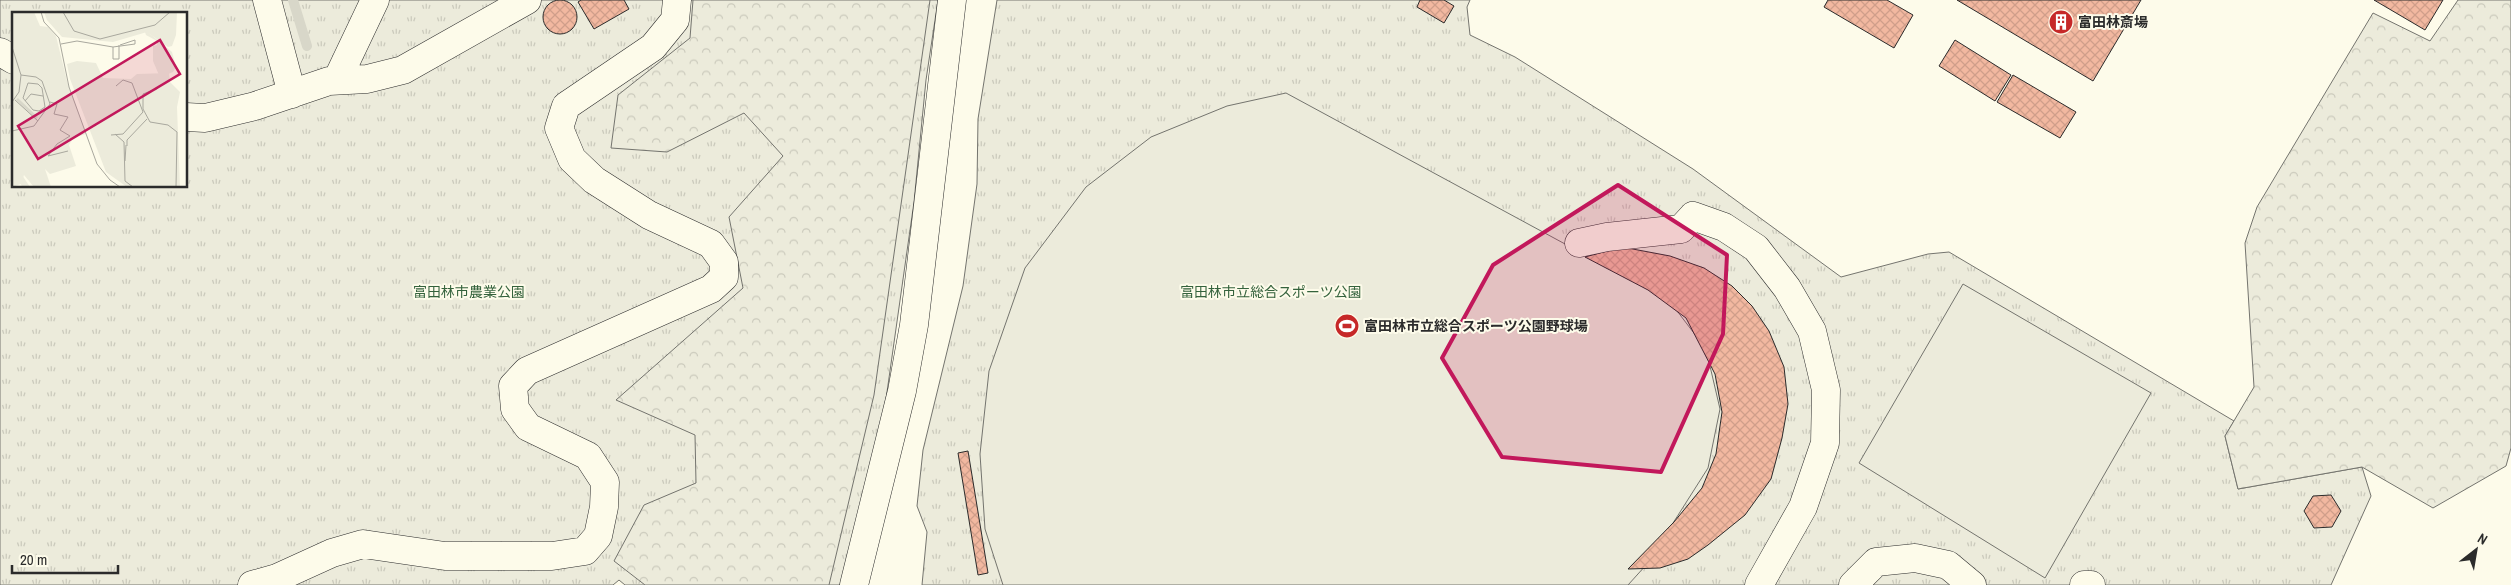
<svg xmlns="http://www.w3.org/2000/svg" width="2511" height="585" viewBox="0 0 2511 585" font-family="'Archivo Narrow','Noto Sans JP',sans-serif">
  <style>
    .grass { fill: url(#grass-tufts); stroke: #74746e; fill-rule: evenodd }
    .forest { fill: url(#forest-crowns); stroke: #74746e }
    .garden { fill: #ecebdb; stroke: #74746e }
    .lines { fill: none; stroke-linecap: round; stroke-linejoin: round }
    .stream { stroke: #d8d7c9; stroke-width: 10 }
    .building { fill: url(#building-cross-hatch); stroke: #2b2b2b }
    .street-casing { stroke: #2b2b2b; stroke-width: 29 }
    .secondary-casing { stroke: #2b2b2b; stroke-width: 29 }
    .street { stroke: #fdfbea; stroke-width: 28 }
    .secondary { stroke: #fdfbea; stroke-width: 28 }
    .marked { fill: #c2185b; fill-opacity: 0.2; stroke: #c2185b; stroke-width: 4; stroke-linejoin: round }
    .labels { text-anchor: middle; stroke-width: 4; stroke-linejoin: round; paint-order: stroke }
    .poi-label { font-size: 14px; font-weight: bold; fill: #2b2b2b; stroke: #fdfbea; text-anchor: start }
    .park-label { font-size: 14px; fill: #34623c; stroke: #fdfbea }
    .inset-river { fill: none; stroke: #d8d7c9; stroke-width: 2.5 }
    .inset-road { fill: none; stroke: #a9a89e; stroke-width: 1 }
    .view { fill: #c2185b; fill-opacity: 0.15; stroke: #c2185b; stroke-width: 2.5 }
    .inset-edge { fill: none; stroke: #2b2b2b; stroke-width: 2.5 }
  </style>
  <defs>
    <pattern id="grass-tufts" width="24" height="20" patternUnits="userSpaceOnUse" patternTransform="scale(1.25)"><rect width="24" height="20" fill="#ecebdb"/><path d="M3 7l-1-3M5 7V3M7 7l1-3M15 17l-1-3M17 17v-4M19 17l1-3" fill="none" stroke="#cbcabc"/></pattern>
    <pattern id="forest-crowns" width="20" height="18" patternUnits="userSpaceOnUse" patternTransform="scale(1.25)"><rect width="20" height="18" fill="#ecebdb"/><path d="M2 6a3 3 0 1 1 6 0M12 15a3 3 0 1 1 6 0" fill="none" stroke="#cbcabc"/></pattern>
    <pattern id="building-cross-hatch" width="8" height="8" patternUnits="userSpaceOnUse" patternTransform="scale(1.25)"><rect width="8" height="8" fill="#f2b8a0"/><path d="M0 0l8 8M0 8l8-8" fill="none" stroke="#d09e8a"/></pattern>
  </defs>
  <rect width="100%" height="100%" fill="#fdfbea"/>
  <path class="grass" d="M0,0h938l-12,80 -12,122 -28,197 -25,111 -21,75h-215l-6,-5 -6,5h-613zM14,14h172v172h-172z
    M997,0h473l-3,7 3,28 45,22 178,112 148,108 87,-23 21,-2 285,169 -9,15 13,53 124,-22 9,29 -40,89h-1409l5,-53 -10,-26 6,-56 40,-164 14,-102 1,-65z"/>
  <path class="forest" d="M693,0h237l-56,395 -45,190h-184l-31,-24 30,-56 52,-22 -1,-48 -79,-35 127,-112 -14,-71 54,-61 -39,-43 -77,39 -56,-4 7,-53 72,-57z
    M2458,0h53v448l-5,18 -73,42 -71,-41 -124,22 -13,-53 29,-49 -9,-144 12,-36 116,-194 57,28z"/>
  <path class="garden" d="M1286,93l292,158 44,20 49,32 35,46 14,60 -12,59 -61,96 -19,21h-625l-18,-56 -5,-75 9,-83 36,-103 61,-81 65,-50 76,-31z
    M1963,284l188,109 -106,185 -186,-115z"/>
  <g class="lines">
    <path class="stream" d="M293,0l14,46"/>
  </g>
  <path class="building" d="M543 17a17 17 0 1 1 34 0a17 17 0 1 1-34 0Z
    M581,0h43l5,9 -35,20 -16,-27z
    M1420,0h24l10,6 -10,17 -27,-16z
    M1828,0h59l26,15 -19,33 -70,-41z
    M1957,0h184l-48,81z
    M2374,0h69l-18,30z
    M1955,40l56,35 -16,26 -56,-35z
    M2013,75l63,37 -16,26 -63,-36z
    M1622,247l48,9 34,12 28,18 20,20 17,25 15,36 4,37 -6,34 -11,41 -26,36 -37,30 -20,14 -28,9 -32,1 46,-47 28,-34 14,-34 6,-42 -7,-38 -29,-56 -38,-28 -63,-33z
    M968,451l20,122 -10,2 -20,-122z
    M2331,495l10,16 -9,16 -18,1 -10,-17 9,-15z"/>
  <g class="lines">
    <defs>
      <path id="street" d="M267,0l25,94
        M0,52l14,8
        M337,80l38,-80
        M186,117l19,1 50,-12 74,-25 38,-2 36,-9 124,-70
        M1579,243l28,-6 74,-8 12,-13 31,11 32,21 31,40 25,43 14,59 -1,53 -22,64 -44,78
        M252,585l25,-7 55,-25 31,-9 82,12h107l33,-5 13,-15 6,-29 1,-25 -17,-26 -60,-29 -13,-18 -2,-23 14,-15 184,-82 13,-12v-15l-13,-18 -62,-29 -55,-35 -22,-21 -13,-31 7,-22 87,-59 22,-27 2,-20
        M1853,585l23,-23 39,-4 33,7 24,20
        M2084,585h7"/>
      <path id="secondary" d="M854,585l48,-194 12,-66 38,-325"/>
    </defs>
    <use href="#street" class="street-casing"/>
    <use href="#secondary" class="secondary-casing"/>
    <use href="#street" class="street"/>
    <use href="#secondary" class="secondary"/>
  </g>
  <path class="marked" d="M1618,185l109,70 -4,79 -62,138 -159,-15 -60,-99 51,-93z"/>
  <defs>
    <symbol id="building-disc" viewBox="-11 -11 22 22"><circle r="9.5" fill="#c62828" stroke="#fdfbea"/><path d="M-4-6H4V6H1V3H-1V6H-4ZM-2.5-4.3h1.7v1.8h-1.7ZM.8-4.3h1.7v1.8H.8ZM-2.5-1h1.7V.8h-1.7ZM.8-1h1.7V.8H.8Z" fill="#fff"/></symbol>
    <symbol id="stadium-disc" viewBox="-11 -11 22 22"><circle r="9.5" fill="#c62828" stroke="#fdfbea"/><path d="M0-5a6.5 5 0 1 0 0 10a6.5 5 0 1 0 0-10ZM-3.5-1.8h7v3.6h-7Z" fill="#fff"/></symbol>
  </defs>
  <g fill-rule="evenodd">
    <use href="#building-disc" x="2047" y="8" width="28" height="28"/>
    <use href="#stadium-disc" x="1333" y="312" width="28" height="28"/>
  </g>
  <g class="labels">
    <g class="poi-label">
      <text x="2078" y="27">富田林斎場</text>
      <text x="1364" y="331">富田林市立総合スポーツ公園野球場</text>
    </g>
    <g class="park-label">
      <text x="469" y="297">富田林市農業公園</text>
      <text x="1271" y="297">富田林市立総合スポーツ公園</text>
    </g>
  </g>
  <g transform="translate(12 12)">
    <rect width="175" height="175" fill="#fdfbea"/>
    <path d="M0,0h22l6,14 8,1 8,9 11,45 19,53 -13,4 -4,7 7,21 -26,8 -5,-5 6,18h-17l-10,-12 -3,9 -9,3zM65,49l19,2 7,15 28,1 6,-5 32,-1 1,9 10,10 -3,15 3,80h-53l-21,-15 -36,-93 -3,-15z" fill="#ecebdb"/>
    <path d="M132,17l28,23 4,15 -3,5 -12,5 -2,-2 -6,-14v-15l4,-1v-4l-11,-6zM56,77l17,44 -10,4h-3v-10l-6,1 4,-11 -3,-9 -3,-1 -6,6v-9l-6,-3zM0,139l5,1 -1,14 14,21h-8l-6,-16 -4,-2z" fill="#ecebdb"/>
    <path d="M32,0h133l-1,23 -4,11 -4,1 -21,-15 -34,10 -51,-5 -15,-17z" fill="#ecebdb"/>
    <path d="M127,63h14v14h-14zM111,74l8,8 -5,30 -17,6 -14,-5 -8,-12 1,-19 6,-7zM144,81h19l1,28 -20,1z" fill="#ecebdb"/>
    <path class="inset-river" d="M5,87l20,19"/>
    <path class="inset-road" d="M29,0l3,10 15,16 10,49 28,77 13,16 10,7M51,0l11,19 26,8 55,-14 15,-13M49,32l16,-3 36,6 22,-3v-4l-15,5M0,35l9,28 -2,17 -7,10M101,35v12h6v-14M16,71l10,1 4,4 3,19 -6,4M16,71l-5,15 10,12 6,1M143,78l3,-2 -15,6v15l7,13 18,3 9,7 -1,55M3,88l23,21M13,89l6,-7 12,2M38,90l7,2 -3,10 14,3 -8,13 10,6 -13,8 -9,12 20,-5M0,119l22,-5 16,-22 -8,-23 -6,-4 -15,-2M103,122l9,8 1,39 8,6M99,123l12,-1 20,-22 -11,-29 -9,-3 -7,6M115,134v-6l20,-21M113,149l1,-16"/>
    <path class="view" d="M148,28l20,34 -142,85 -20,-33z"/>
    <rect width="175" height="175" class="inset-edge"/>
  </g>
  <g transform="translate(2476 550) rotate(31)" stroke="#fdfbea" stroke-width="4" paint-order="stroke">
  <path d="M0-4L9 19L0 12L-9 19Z" fill="#2b2b2b"/>
  <text y="-8" font-size="14" font-weight="bold" text-anchor="middle" fill="#2b2b2b">N</text>
  </g>
  <path d="M12 565v8h106v-8" fill="none" stroke="#2b2b2b" stroke-width="2.5"/>
  <text x="20" y="565" font-size="15" fill="#2b2b2b" stroke="#fdfbea" stroke-width="4" paint-order="stroke">20 m</text>
</svg>
